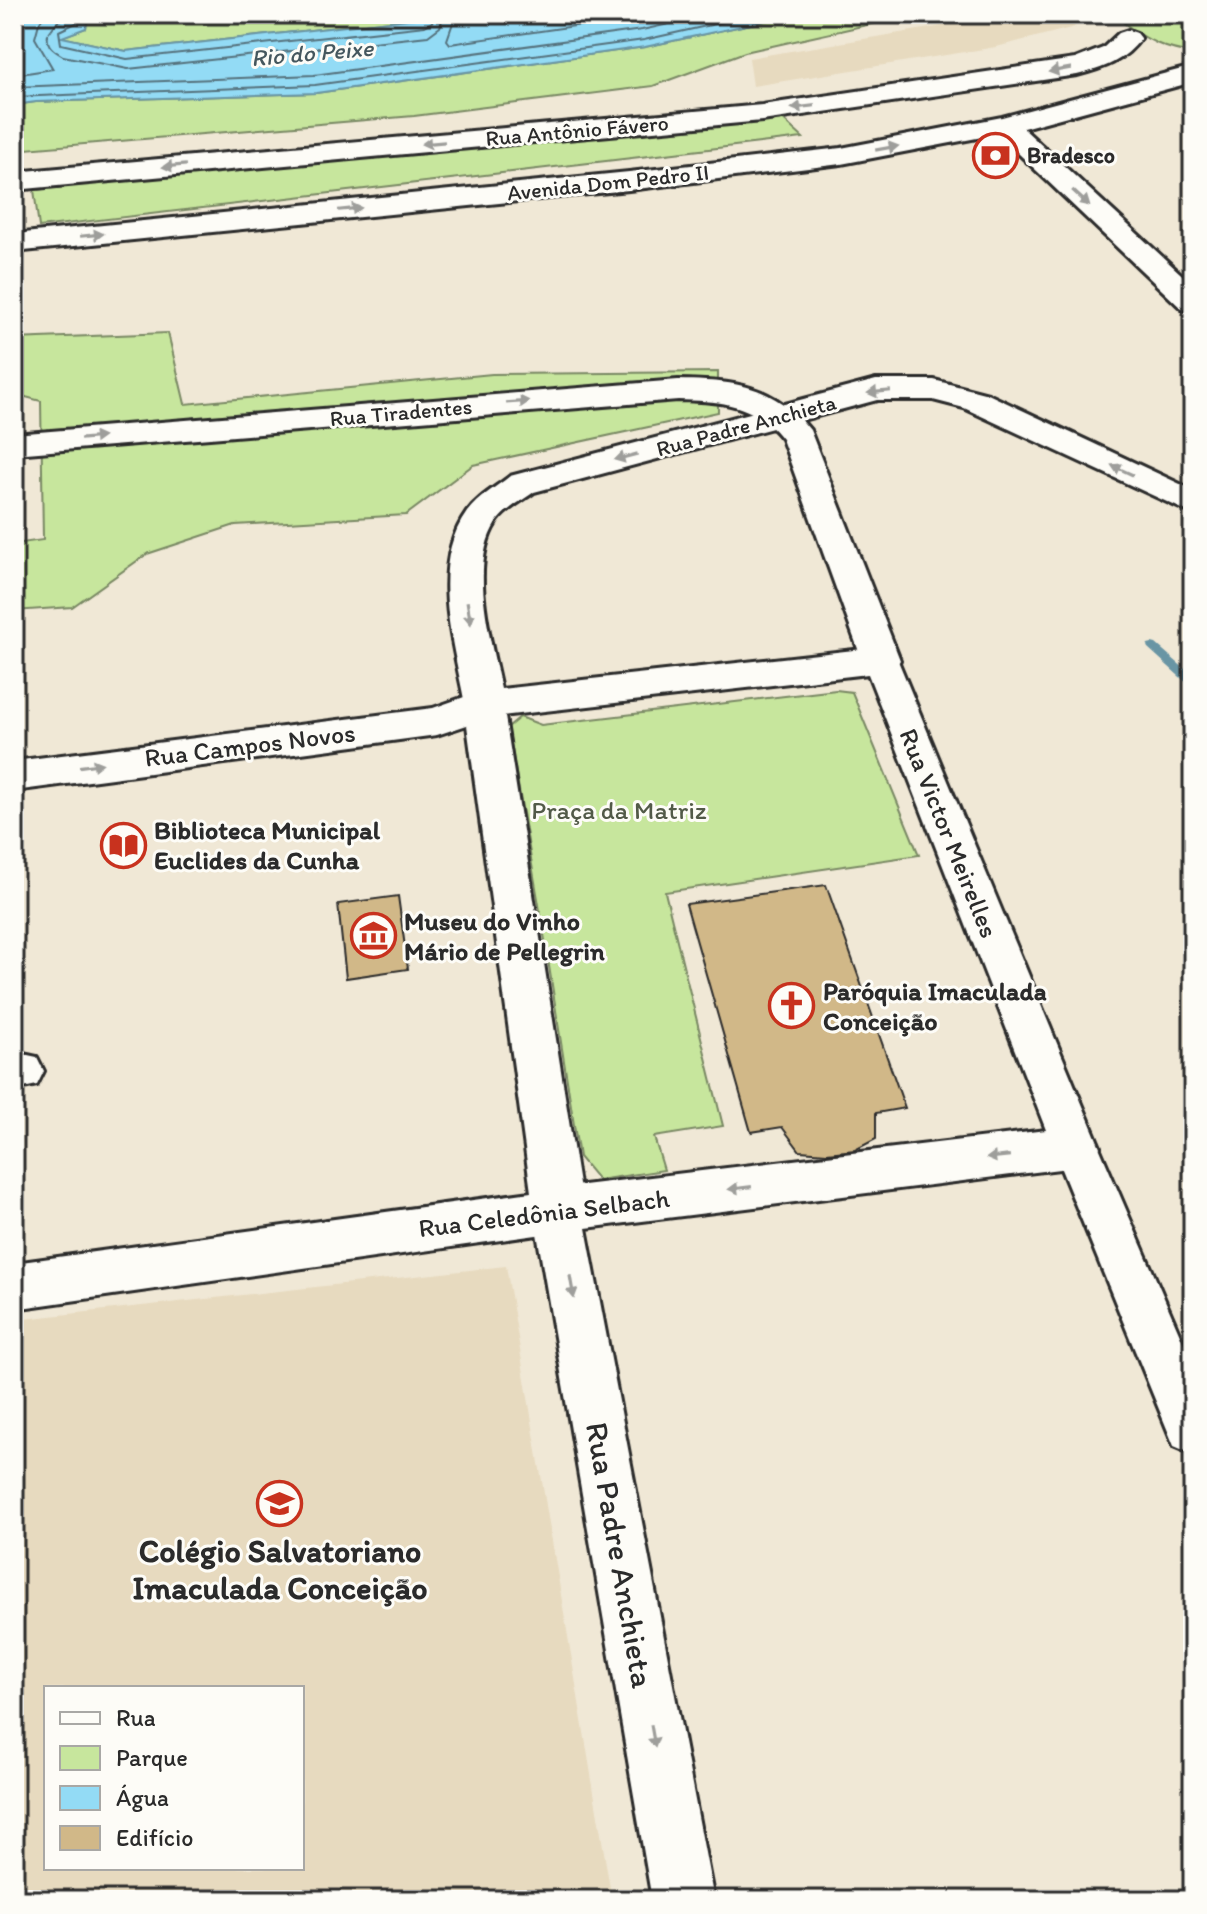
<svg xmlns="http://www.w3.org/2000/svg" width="1207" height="1914" viewBox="0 0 1207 1914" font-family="Itim,sans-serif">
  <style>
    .built { fill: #e7dabf; fill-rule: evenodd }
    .green { fill: #c7e69d; stroke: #798864; stroke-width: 2 }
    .water { fill: #93dbf5; stroke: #6995a4; stroke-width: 2 }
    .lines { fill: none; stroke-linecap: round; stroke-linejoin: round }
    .shore { stroke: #55717c; stroke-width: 2 }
    .stream { fill: #6995a4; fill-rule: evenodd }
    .building { fill: #d1b888; stroke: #2b2b2b; stroke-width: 2 }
    .minor-casing { stroke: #2b2b2b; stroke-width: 6 }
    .major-casing { stroke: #2b2b2b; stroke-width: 6 }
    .minor { fill: #fdfcf7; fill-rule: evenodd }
    .major { fill: #fdfcf7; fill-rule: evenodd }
    .oneway { fill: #9e9e9b }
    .labels { text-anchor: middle; stroke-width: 6; stroke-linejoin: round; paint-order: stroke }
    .far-street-label { font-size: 22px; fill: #2b2b2b; stroke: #fdfcf7 }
    .far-poi-label { font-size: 22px; font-weight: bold; fill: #2b2b2b; stroke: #fdfcf7; text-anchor: start }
    .far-water-label { font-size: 24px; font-style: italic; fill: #45575e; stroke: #fdfcf7 }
    .street-label { font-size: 26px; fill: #2b2b2b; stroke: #fdfcf7 }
    .park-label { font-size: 26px; fill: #525a48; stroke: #fdfcf7 }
    .poi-label { font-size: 26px; font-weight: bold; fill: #2b2b2b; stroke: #fdfcf7; text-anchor: start }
    .near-poi-label { font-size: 32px; font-weight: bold; fill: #2b2b2b; stroke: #fdfcf7 }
    .near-street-label { font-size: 32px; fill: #2b2b2b; stroke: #fdfcf7 }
  </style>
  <rect width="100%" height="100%" fill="#f0e8d6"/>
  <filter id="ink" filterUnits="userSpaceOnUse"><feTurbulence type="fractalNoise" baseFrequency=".0125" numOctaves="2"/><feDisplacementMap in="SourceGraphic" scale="16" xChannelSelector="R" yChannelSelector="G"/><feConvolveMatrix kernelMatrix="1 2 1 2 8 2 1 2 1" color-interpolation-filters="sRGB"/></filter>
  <g filter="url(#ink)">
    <path class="built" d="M1015,14h46l14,13 -79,20 -243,39 -4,-28z
      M506,1266l106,634h-598v-580zM46,1688h256v180h-256z"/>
    <path class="green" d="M100,14h352l-326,37 -65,-14 25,-9 2,-11z
      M797,14h135l-43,6 -144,32 -92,34 -239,30 -400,34v-45l22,-3 280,-9 329,-46z
      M1133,14h60v39c-27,-3 -47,-13 -69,-30z
      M778,115l25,23 -764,89 -5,-37z
      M168,333l17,71 307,-30 226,-2v40l-245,53 -67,50 -171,10 -88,29 -75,53 -58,4v-67l29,-4 -2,-139 -27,-7v-55z
      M836,690l16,2 67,163 -254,37 58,234 -69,11 10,33 -66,10 -19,-23 -36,-229 -35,-201 12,-10 21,8z"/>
    <path class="water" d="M14,14h86l-12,3 -2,11 -24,9 64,14 326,-37h345l-152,33 -329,46 -280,9 -22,3z"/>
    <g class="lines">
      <path class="shore" d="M69,14l-13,9 -8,11c-2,12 5,16 15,22l65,13 300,-33 12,-9 4,-13
        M80,14l-2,8 -19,9 2,13 66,15 298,-33 7,-4 2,-8
        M456,14l-9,26 3,4 208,-30
        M14,75l39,-6 -18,-31 4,-15 6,-9
        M14,87l300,-12 328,-45 72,-16
        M14,97l301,-12 329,-45 116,-26"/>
      <path class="stream" d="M1152,643l4,1 37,32v10l-4,-1 -41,-37 -1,-2 1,-2z"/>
    </g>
    <path class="building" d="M826,885l79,223 -29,5v26l-21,11 -28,3 -27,-2 -18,-24 -31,5 -65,-228z
      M398,896l10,73 -62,9 -8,-74z"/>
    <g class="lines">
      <defs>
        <path id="minor" d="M678,380c56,1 95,4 132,50l90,230 -6,9 -13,4 -13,-4 -6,-9 -80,-221c-28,-36 -61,-38 -104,-39l-664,54v-20z
          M484,690l14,4 5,10 80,506 -8,15 -17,7 -544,77v-46l517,-71 -64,-467 -30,10 -423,56v-30l419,-53z
          M14,1052l23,5 7,14 -7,14 -23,5z
          M1076,1127l17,6 100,232v89l-19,-8 -122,-299 7,-14z"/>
        <path id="major" d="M1128,30l9,3 4,5c-16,23 -37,30 -64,37l-315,46 -748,69v-18l748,-67 313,-46 28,-11 16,-15z
          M1193,66v16l-170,46 170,157v26l-11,-2 -184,-175 -157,30 -212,26 -615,62v-18l615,-62 212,-24 161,-31z
          M876,380h58l54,14 205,96v24l-229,-106 -31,-8h-56l-343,92c-12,9 -30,18 -38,31 -28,42 -4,121 5,166l380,-42 13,4 206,496 -7,14 -17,6 -490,61 128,672h-62l-119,-690 8,-15 17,-7 488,-58 -178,-456 -384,44 -14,-4 -5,-10c-11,-59 -37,-138 2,-192 11,-15 28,-24 43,-36z"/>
      </defs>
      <use href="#minor" class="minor-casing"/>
      <use href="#major" class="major-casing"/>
      <use href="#minor" class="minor"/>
      <use href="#major" class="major"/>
    </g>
    <defs><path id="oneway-solid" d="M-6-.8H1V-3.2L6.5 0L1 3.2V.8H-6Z" transform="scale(2)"/></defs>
    <g class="oneway">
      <use href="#oneway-solid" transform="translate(1060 70) rotate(170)"/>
      <use href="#oneway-solid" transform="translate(803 107) rotate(173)"/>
      <use href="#oneway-solid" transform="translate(433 143) rotate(175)"/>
      <use href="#oneway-solid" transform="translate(887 148) rotate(-10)"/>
      <use href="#oneway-solid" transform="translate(174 166) rotate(175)"/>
      <use href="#oneway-solid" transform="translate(1081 198) rotate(43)"/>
      <use href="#oneway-solid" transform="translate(350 209) rotate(-6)"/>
      <use href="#oneway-solid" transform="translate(92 235) rotate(-6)"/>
      <use href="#oneway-solid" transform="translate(879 392) rotate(174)"/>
      <use href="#oneway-solid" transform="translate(518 402) rotate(-4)"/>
      <use href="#oneway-solid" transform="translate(92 438) rotate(-5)"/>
      <use href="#oneway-solid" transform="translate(626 457) rotate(165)"/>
      <use href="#oneway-solid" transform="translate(1122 470) rotate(-155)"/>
      <use href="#oneway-solid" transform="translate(469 613) rotate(81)"/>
      <use href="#oneway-solid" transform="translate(91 765) rotate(-8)"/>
      <use href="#oneway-solid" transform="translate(998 1157) rotate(173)"/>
      <use href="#oneway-solid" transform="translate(740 1188) rotate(173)"/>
      <use href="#oneway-solid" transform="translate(572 1287) rotate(80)"/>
      <use href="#oneway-solid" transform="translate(653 1736) rotate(80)"/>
    </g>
  </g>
  <defs>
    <symbol id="bank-ring" viewBox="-11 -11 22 22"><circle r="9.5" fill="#fdfcf7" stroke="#c8321e" stroke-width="1.5"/><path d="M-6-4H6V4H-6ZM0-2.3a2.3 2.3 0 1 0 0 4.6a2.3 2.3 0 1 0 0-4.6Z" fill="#c8321e"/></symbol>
    <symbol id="library-ring" viewBox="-11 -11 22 22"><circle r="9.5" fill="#fdfcf7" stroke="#c8321e" stroke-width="1.5"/><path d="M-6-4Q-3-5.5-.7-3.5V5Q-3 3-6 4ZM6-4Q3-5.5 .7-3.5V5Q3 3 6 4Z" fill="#c8321e"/></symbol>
    <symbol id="museum-ring" viewBox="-11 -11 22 22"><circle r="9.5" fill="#fdfcf7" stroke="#c8321e" stroke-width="1.5"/><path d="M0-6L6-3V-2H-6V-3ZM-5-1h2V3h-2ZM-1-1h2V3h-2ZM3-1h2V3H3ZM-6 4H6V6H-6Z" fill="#c8321e"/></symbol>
    <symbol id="church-ring" viewBox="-11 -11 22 22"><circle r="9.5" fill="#fdfcf7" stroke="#c8321e" stroke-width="1.5"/><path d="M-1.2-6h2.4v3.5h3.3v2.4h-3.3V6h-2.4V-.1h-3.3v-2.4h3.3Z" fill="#c8321e"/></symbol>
    <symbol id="school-ring" viewBox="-11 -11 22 22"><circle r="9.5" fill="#fdfcf7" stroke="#c8321e" stroke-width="1.5"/><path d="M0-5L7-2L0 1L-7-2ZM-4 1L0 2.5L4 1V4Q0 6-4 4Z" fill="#c8321e"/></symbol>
  </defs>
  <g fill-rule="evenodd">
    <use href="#bank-ring" x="970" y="130" width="51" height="51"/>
    <use href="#library-ring" x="98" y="820" width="51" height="51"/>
    <use href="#museum-ring" x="348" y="910" width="51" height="51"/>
    <use href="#church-ring" x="766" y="980" width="51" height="51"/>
    <use href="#school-ring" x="254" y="1478" width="51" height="51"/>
  </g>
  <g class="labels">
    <g class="far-street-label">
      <text transform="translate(577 130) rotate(-5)" y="8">Rua Antônio Fávero</text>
      <text transform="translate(608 182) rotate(-6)" y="8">Avenida Dom Pedro II</text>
      <text transform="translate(401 412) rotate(-5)" y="8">Rua Tiradentes</text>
      <text transform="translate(746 425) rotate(-15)" y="8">Rua Padre Anchieta</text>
    </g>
    <g class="far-poi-label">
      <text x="1027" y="163">Bradesco</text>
    </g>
    <g class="far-water-label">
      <text transform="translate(312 53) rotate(-5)" y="8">Rio do Peixe</text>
    </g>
    <g class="street-label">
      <text transform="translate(250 745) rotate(-7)" y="9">Rua Campos Novos</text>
      <text transform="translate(949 833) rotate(68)" y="9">Rua Victor Meirelles</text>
      <text transform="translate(544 1213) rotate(-7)" y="9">Rua Celedônia Selbach</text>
    </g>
    <g class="park-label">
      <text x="619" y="819">Praça da Matriz</text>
    </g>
    <g class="poi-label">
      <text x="154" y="839">Biblioteca Municipal<tspan x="154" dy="30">Euclides da Cunha</tspan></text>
      <text x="404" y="930">Museu do Vinho<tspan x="404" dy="30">Mário de Pellegrin</tspan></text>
      <text x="823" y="1000">Paróquia Imaculada<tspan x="823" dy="30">Conceição</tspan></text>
    </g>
    <g class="near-poi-label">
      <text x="280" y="1562">Colégio Salvatoriano<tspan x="280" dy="37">Imaculada Conceição</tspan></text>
    </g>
    <g class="near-street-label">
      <text transform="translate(620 1555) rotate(80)" y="11">Rua Padre Anchieta</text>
    </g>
  </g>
  <rect width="1207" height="1914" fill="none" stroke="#fdfcf7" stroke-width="48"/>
  <rect x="24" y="24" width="1159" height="1866" fill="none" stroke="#2b2b2b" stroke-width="3" filter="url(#ink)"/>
  <rect x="44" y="1686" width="260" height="184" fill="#fdfcf7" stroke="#a9a8a5" stroke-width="2"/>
  <rect x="60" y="1712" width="40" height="12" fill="#fdfcf7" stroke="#a9a8a5" stroke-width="2"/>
  <text x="116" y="1726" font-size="24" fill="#2b2b2b">Rua</text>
  <rect x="60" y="1746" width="40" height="24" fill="#c7e69d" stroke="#a9a8a5" stroke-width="2"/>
  <text x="116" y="1766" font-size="24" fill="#2b2b2b">Parque</text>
  <rect x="60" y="1786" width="40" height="24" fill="#93dbf5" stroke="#a9a8a5" stroke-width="2"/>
  <text x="116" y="1806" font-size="24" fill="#2b2b2b">Água</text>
  <rect x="60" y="1826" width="40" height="24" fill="#d1b888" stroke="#a9a8a5" stroke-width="2"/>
  <text x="116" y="1846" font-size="24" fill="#2b2b2b">Edifício</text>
</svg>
